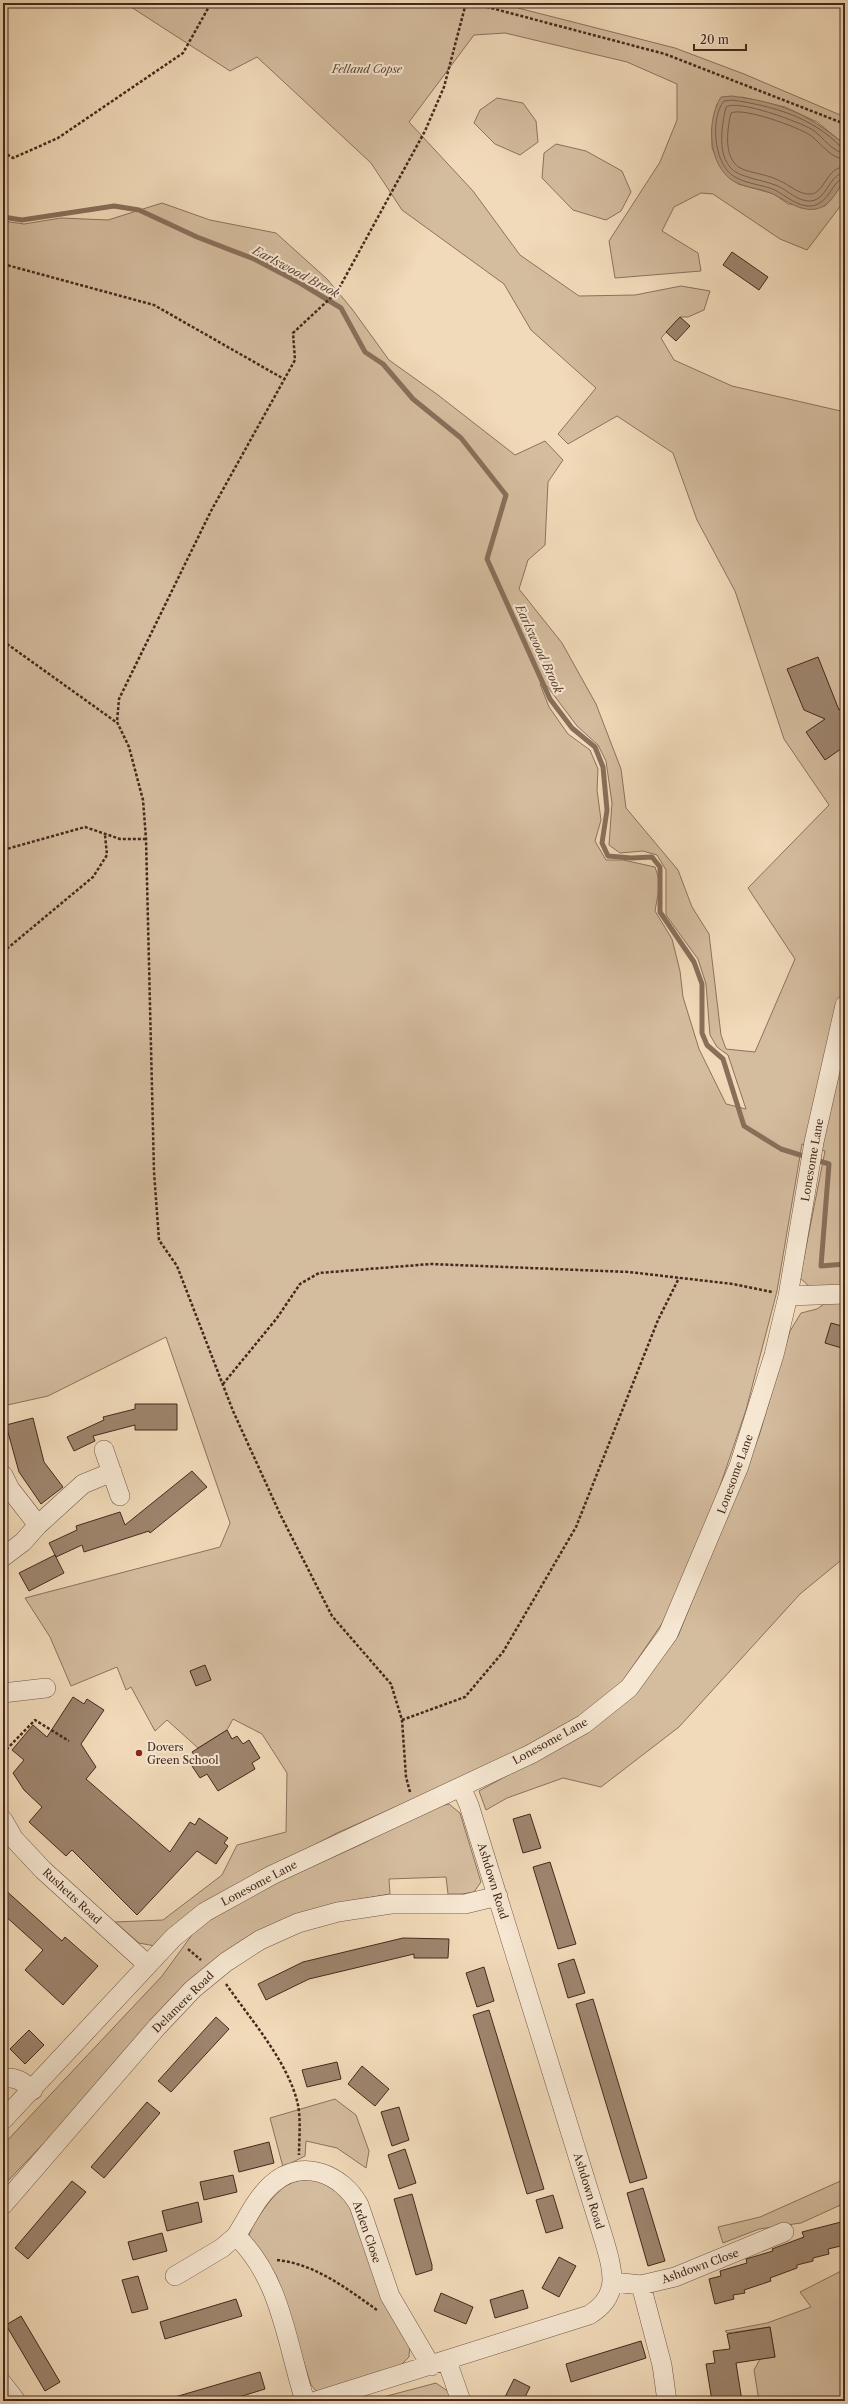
<svg xmlns="http://www.w3.org/2000/svg" width="848" height="2404" viewBox="0 0 848 2404" font-family="'Libre Caslon Text',serif">
  <style>
    .green { fill: #d4bc9e; stroke: #8c725d; fill-rule: evenodd }
    .water { fill: #b79e84; stroke: #896f5a }
    .lines { fill: none; stroke-linecap: round; stroke-linejoin: round }
    .shore { stroke: #7e6450; stroke-width: 1 }
    .stream { stroke: #896f5a; stroke-width: 5 }
    .building { fill: #9e856e; stroke: #45291c }
    .minor-casing { stroke: #705543; stroke-width: 20 }
    .path { stroke: #45291c; stroke-width: 2.5; stroke-dasharray: 3 2; stroke-linecap: butt }
    .minor { stroke: #f6e7d2; stroke-width: 19 }
    .poi-dot { fill: #8f2418; stroke: #f6e7d2; stroke-width: 1.5 }
    .labels { text-anchor: middle; stroke-width: 4; stroke-linejoin: round; paint-order: stroke }
    .park-label { font-size: 11px; font-style: italic; fill: #624636; stroke: #f6e7d2 }
    .street-label { font-size: 11px; fill: #45291c; stroke: #f6e7d2 }
    .poi-label { font-size: 11px; fill: #45291c; stroke: #f6e7d2; text-anchor: start }
    .water-label { font-size: 12px; font-style: italic; fill: #624636; stroke: #f6e7d2 }
  </style>
  <rect width="100%" height="100%" fill="#f1dab9"/>
  <filter id="stains"><feTurbulence type="fractalNoise" baseFrequency=".005" numOctaves="4"/><feColorMatrix values="0 0 0 0 .2 0 0 0 0 .09 0 0 0 0 .02 0 0 0 .5 -.17"/></filter>
  <radialGradient id="worn" r=".72"><stop offset=".6" stop-color="#630" stop-opacity="0"/><stop offset="1" stop-color="#630" stop-opacity=".3"/></radialGradient>
  <path class="green" d="M77,3h444l-3,5 157,40 69,26 101,43v50l-2,-24 -26,-21 -32,-15 -43,-10 -25,7 -5,24v20l10,21 16,15 36,10 14,10 37,2 20,-26v20l-38,50 -27,-11 -67,-45 -12,-1 -27,14 -12,24 36,22 3,18 -86,7 -6,-37 51,-79 17,-42v-36l-50,-22 -122,-29 -31,2 -65,87 64,69 47,64 59,41 56,-1 46,-9 29,5 -6,19 -16,7h-8l-19,21 13,22 58,26 113,26v873l-34,3 -11,-10 25,-127 -23,-7 -25,147 -31,119 -42,123 -41,89 -41,60 -42,34 -79,44 -164,73 -68,36 -114,77 -16,-3 -24,-21 48,-2 59,-45 15,-30 49,-13 1,-59 -25,-39 -29,-15 -6,11 -29,18 -31,-28 -12,11 -24,-44 -5,3 -9,-23 -46,19 -21,-49 -25,-39 195,-51 10,-24 -64,-186 -118,59 -45,10v-1185l21,3 37,-6 47,2 54,-17 48,17 66,13 51,46 25,30 37,51 49,35 77,60 30,-14 18,19 -15,22 -3,63 -17,15 -9,29 43,54 34,61 25,65 5,39 52,62 14,37 17,27 12,101 5,14 29,3 40,-93 -47,-71 81,-83 -45,-66 -49,-148 -38,-71 -24,-67 -56,-37 -49,28 -10,-10 38,-46 -65,-58 -27,-46 -102,-74 -31,-47 -114,-106 -27,14 -99,-64zM540,684l7,2 30,40 21,19 8,16 6,42 -3,42 11,8 23,-2 14,4 9,15v45l32,44 8,25 4,51 7,12 11,8 18,54 -20,-5 -27,-55 -16,-52 -3,-26 -8,-32 -17,-28 5,-28 -5,-16 -32,-7h-17l-11,-19 6,-21 -4,-30 1,-21 -8,-19 -22,-16 -19,-27z
    M497,98l26,5 13,18 2,21 -18,13 -25,-11 -21,-21 6,-13z
    M556,144l30,7 36,20 9,21 -10,19 -15,9 -33,-10 -31,-32 2,-25z
    M845,1302v255l-45,37 -121,133 -78,60 -38,-9 -56,20 -21,12 -7,-19 100,-55 55,-42 44,-58 81,-200 31,-105 11,-18 16,-4 7,-5z
    M449,1804l11,9 21,69 -7,10 -12,2h-14l-2,-17 -57,2 1,15 -41,7 -82,26 -37,21 -227,238v-41l159,-169 35,-48 59,-36 108,-49 63,-34z
    M335,2099l21,16 13,36 -3,17 -29,-20 -31,-7 -1,15 -22,11 -13,-49z
    M310,2179c20,4 32,13 42,30l58,134 -1,14 -9,9 -83,26 -6,-7 -35,-110 -28,-36c3,-16 28,-50 43,-56 6,-3 13,-3 19,-4z
    M845,2179v24l-44,20 -42,6 -36,14 -5,-16 42,-10z
    M845,2269v132h-86l-5,-31 6,-11 15,-2 -5,-30 -43,6 -2,-2 42,-8 44,-16 -11,-15z
    M436,2383l13,9 3,9h-84z"/>
  <path class="water" d="M732,96c49,7 73,16 111,47l2,37c-6,7 -13,22 -21,26 -18,10 -35,-4 -51,-12 -14,-7 -34,-6 -45,-17 -20,-18 -21,-58 -7,-80z"/>
  <g class="lines">
    <path class="shore" d="M845,148l-4,-1c-29,-30 -68,-41 -109,-47l-8,1c-14,17 -10,61 8,74 12,9 29,9 43,15 11,6 23,17 36,16 19,-2 21,-27 34,-28
      M845,153c-12,0 -22,-16 -32,-23 -13,-8 -75,-31 -87,-23 -5,21 -11,59 16,68 12,5 24,6 36,11 10,5 21,16 33,15 17,-2 18,-28 34,-28
      M845,159c-14,0 -24,-16 -35,-24 -12,-8 -67,-28 -79,-22 -4,17 -9,50 14,57 12,4 24,5 35,11 10,4 19,14 31,13 14,-1 15,-27 34,-27"/>
    <path class="stream" d="M3,217l19,3 92,-14 25,4 58,27 57,22 46,24 41,25 24,44 18,12 30,35 48,39 45,57 -19,64 63,140 22,29 23,19 8,20 4,43 -5,33 6,13 23,2 21,-1 8,10v45l34,50 8,22v49l5,12 16,14 21,67 37,23 48,15 -8,102 24,-2"/>
  </g>
  <path class="building" d="M732,252l36,25 -9,13 -36,-25z
    M680,317l10,9 -14,15 -10,-9z
    M818,657l21,53 6,-4v40l-20,14 -19,-28 19,-13 -21,-9 -17,-41z
    M831,1323l14,4v22l-20,-6z
    M135,1404h42v26h-42v-5l-42,11 2,5 -21,10 -7,-14 37,-17 -1,-3 32,-8z
    M33,1418l11,44 19,25 -22,17 -22,-32 -13,-47z
    M192,1471l15,16 -57,46 -1,-2 -65,21 -2,-7 -26,12 -7,-14 28,-13 -1,-4 44,-14 5,13z
    M55,1555l9,18 -35,18 -10,-18z
    M205,1665l6,15 -15,6 -6,-15z
    M73,1697l11,7 3,-5 17,11 -23,34 15,23 -10,12 84,73 20,-30 5,3 4,-7 29,20 -4,5 4,3 -12,18 -19,-13 -60,64 -65,-65 -6,6 -37,-34 13,-15 -18,-17 -11,-17 11,-13 -12,-10 21,-25 14,12z
    M227,1730l5,9 5,-3 6,8 6,-4 11,18 -8,5 3,6 -37,22 -11,-17 -7,4 -10,-15 7,-4 -5,-7z
    M530,1814l11,34 -18,5 -10,-34z
    M550,1862l26,82 -18,5 -25,-82z
    M3,1888l59,53 3,-4 33,29 -35,39 -38,-35 18,-20 -40,-36z
    M403,1938l46,1 -1,19h-34v-4l-105,25 -43,21 -8,-16 45,-22z
    M574,1959l11,34 -17,5 -10,-34z
    M484,1967l10,34 -17,6 -11,-34z
    M593,1999l54,179 -17,5 -54,-179z
    M489,2010l55,179 -17,5 -54,-179z
    M216,2017l13,12 -58,63 -13,-11z
    M29,2030l15,15 -19,19 -15,-15z
    M337,2062l4,17 -34,8 -5,-17z
    M362,2066l27,23 -14,17 -27,-22z
    M147,2102l13,11 -56,65 -13,-11z
    M399,2107l10,33 -17,6 -11,-34z
    M269,2142l5,21 -35,9 -5,-21z
    M405,2149l11,34 -17,6 -11,-34z
    M233,2175l4,17 -33,8 -4,-18z
    M72,2181l14,11 -58,67 -13,-11z
    M643,2188l22,73 -17,5 -21,-73z
    M412,2194l20,71v5l-16,5 -22,-76z
    M553,2195l10,33 -17,5 -10,-33z
    M198,2202l4,20 -35,9 -5,-20z
    M845,2221v24l-17,4 1,5 -16,4v3l-16,4v3l-27,10 1,3 -27,9 1,3 -12,2 1,4 -19,5 -6,-25 12,-3 -1,-5 27,-8 -1,-4 27,-8 -1,-2 32,-12 -2,-5z
    M162,2233l5,18 -34,9 -5,-18z
    M559,2257l17,9 -17,31 -17,-9z
    M138,2276l10,33 -16,4 -10,-33z
    M523,2290l5,18 -33,10 -5,-18z
    M441,2293l32,14 -7,17 -32,-13z
    M236,2299l6,17 -77,23 -5,-17z
    M21,2316l39,66 -15,9 -39,-66z
    M770,2327l5,30 -39,6 6,38h-30l-6,-37 9,-1 -2,-12 17,-2 -3,-15z
    M641,2341l5,17 -75,24 -5,-18z
    M260,2372l5,17 -39,12h-50l-1,-4z
    M514,2379l16,8 -7,14h-20z"/>
  <g class="lines">
    <defs>
      <path id="minor" d="M788,1296l57,-2
        M104,1450l16,46
        M3,1475l7,14 28,36
        M3,1557l20,-15 15,-17 45,-41 29,-12
        M3,1693l43,-5
        M3,1820l11,19 29,31 105,95
        M3,2079c12,-4 21,4 30,11
        M3,2120l171,-183 31,-25 67,-37 259,-121 53,-30 45,-36 39,-54 71,-168 35,-111 14,-59 26,-154 31,-137
        M3,2205l154,-178 36,-38 33,-27 34,-22 38,-17 40,-11 53,-8h74l33,-8
        M175,2276l47,-28 14,-12
        M613,2282l28,3 34,-8 109,-45
        M641,2285l21,80 5,36
        M447,2361l14,40
        M3,2384l13,17
        M305,2401c-18,-56 -24,-123 -69,-165 11,-17 21,-39 36,-52 30,-27 70,-10 87,21l31,91 41,70
        M316,2401l273,-86c32,-19 24,-44 15,-75l-135,-435 -8,-18"/>
    </defs>
    <use href="#minor" class="minor-casing"/>
    <path class="path" d="M472,3l193,51 180,70
      M3,152l10,6 45,-20 125,-85 28,-50
      M3,264l151,41 130,74
      M3,641l113,81
      M3,850l82,-23 35,12h26
      M3,952l90,-75 14,-22 -2,-20
      M223,1384l54,-66 23,-34 19,-11 112,-9 198,8 104,12 39,8
      M402,1720l63,-23 38,-45 73,-125 82,-207 21,-42
      M3,1753l32,-33 34,21
      M410,1792l-4,-15 -4,-57 -11,-36 -59,-68 -52,-102 -47,-103 -56,-145 -18,-26 -5,-68 -8,-333 -3,-39 -14,-53 -12,-25 2,-23 92,-188 84,-151 -2,-27 44,-41 88,-161 19,-44 22,-84
      M188,1949l13,11
      M226,1984c25,36 63,79 72,121 3,16 1,34 1,50
      M277,2260c38,4 69,28 100,50"/>
    <use href="#minor" class="minor"/>
  </g>
  <circle class="poi-dot" cx="139" cy="1753" r="4"/>
  <g class="labels">
    <g class="park-label">
      <text x="367" y="73">Felland Copse</text>
    </g>
    <g class="street-label">
      <text transform="translate(812 1160) rotate(-80)" y="4">Lonesome Lane</text>
      <text transform="translate(735 1474) rotate(-70)" y="4">Lonesome Lane</text>
      <text transform="translate(550 1741) rotate(-29)" y="4">Lonesome Lane</text>
      <text transform="translate(493 1881) rotate(73)" y="4">Ashdown Road</text>
      <text transform="translate(259 1883) rotate(-28)" y="4">Lonesome Lane</text>
      <text transform="translate(72 1896) rotate(43)" y="4">Rushetts Road</text>
      <text transform="translate(183 2002) rotate(-45)" y="4">Delamere Road</text>
      <text transform="translate(589 2191) rotate(73)" y="4">Ashdown Road</text>
      <text transform="translate(367 2232) rotate(71)" y="4">Arden Close</text>
      <text transform="translate(700 2266) rotate(-20)" y="4">Ashdown Close</text>
    </g>
    <g class="poi-label">
      <text x="147" y="1751">Dovers<tspan x="147" dy="13">Green School</tspan></text>
    </g>
    <g class="water-label">
      <text transform="translate(296 272) rotate(28)" y="4">Earlswood Brook</text>
      <text transform="translate(539 649) rotate(65)" y="4">Earlswood Brook</text>
    </g>
  </g>
  <rect width="848" height="2404" fill="none" stroke="#f1dab9" stroke-width="16"/>
  <rect x="4" y="4" width="840" height="2396" fill="none" stroke="#45291c" stroke-width="2"/>
  <rect x="8" y="8" width="832" height="2388" fill="none" stroke="#45291c"/>
  <path d="M694 44v6h52v-6" fill="none" stroke="#45291c" stroke-width="2"/>
  <text x="700" y="44" font-size="12" fill="#45291c" stroke="#f6e7d2" stroke-width="3" paint-order="stroke">20 m</text>
  <rect width="100%" height="100%" filter="url(#stains)"/>
  <rect width="100%" height="100%" fill="url(#worn)"/>
</svg>
